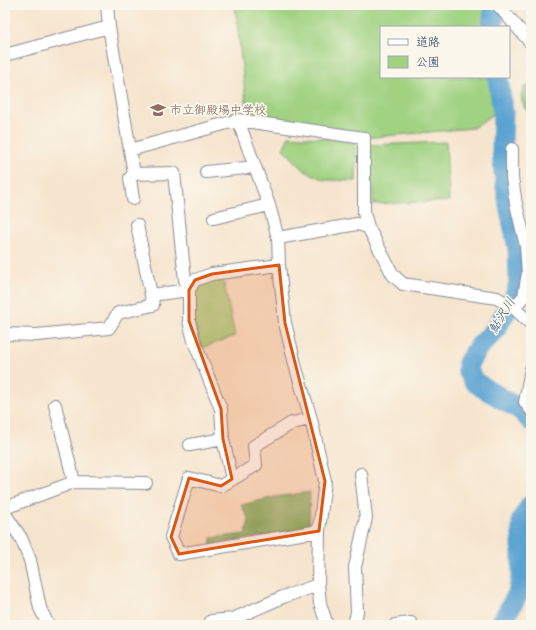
<svg xmlns="http://www.w3.org/2000/svg" width="536" height="630" viewBox="0 0 536 630" font-family="'Gochi Hand','Klee One',sans-serif">
  <style>
    .green { fill: #a0d282; stroke: #5e8070 }
    .forest { fill: #80b470; stroke: #4e7267 }
    .lines { fill: none; stroke-linecap: round; stroke-linejoin: round }
    .river { stroke: #5ca3d2; stroke-width: 21 }
    .minor-casing { stroke: #888a96; stroke-width: 14 }
    .minor { stroke: #fff; stroke-width: 12 }
    .marked { fill: #de5710; fill-opacity: 0.2; stroke: #de5710; stroke-width: 3; stroke-linejoin: round }
    .labels { text-anchor: middle; stroke-width: 3.5; stroke-linejoin: round; paint-order: stroke }
    .education-label { font-size: 12px; fill: #785e54; stroke: #fbf7ec; text-anchor: start }
    .water-label { font-size: 13px; font-style: italic; fill: #325887; stroke: #fbf7ec }
  </style>
  <rect width="100%" height="100%" fill="#fbf7ec"/>
  <filter id="ink" filterUnits="userSpaceOnUse"><feTurbulence type="fractalNoise" baseFrequency=".025" numOctaves="2"/><feDisplacementMap in="SourceGraphic" scale="8" xChannelSelector="R" yChannelSelector="G"/><feConvolveMatrix kernelMatrix="1 2 1 2 8 2 1 2 1" color-interpolation-filters="sRGB"/></filter>
  <filter id="wash" filterUnits="userSpaceOnUse"><feTurbulence type="fractalNoise" baseFrequency=".012" numOctaves="4" result="noise"/><feDisplacementMap in="SourceGraphic" scale="16" xChannelSelector="R" yChannelSelector="G"/><feGaussianBlur stdDeviation="0.9" result="paint"/><feColorMatrix in="noise" values="0 0 0 0 0 0 0 0 0 0 0 0 0 0 0 0 0 1.4 0 .05"/><feComposite in="paint" operator="in"/></filter>
  <g filter="url(#wash)">
    <rect width="100%" height="100%" fill="#f6e5ce"/>
    <path class="green" d="M235,5h249l1,2 2,20h-106v50h111l4,35 -23,16 -109,10 -117,-27z
      M289,136l67,4v41l-32,-1 -19,-9 -22,-22z
      M446,142l3,59 -76,3 -3,-59z
      M214,276l9,3 12,57 -33,12 -10,-30 3,-38z"/>
    <path class="forest" d="M526,86h4l1,10v19c-8,-7 -15,-20 -5,-29z
      M310,492l-1,37 -99,16 1,-7 34,-4 4,-14 -8,-15 33,-8z"/>
    <g class="lines">
      <path class="river" d="M492,27l2,-16 4,-6
        M498,77l5,36 -1,36 2,23 4,28 10,48 1,36 -5,14 -19,32 -18,19 -9,14v8l6,10 8,6 39,23 10,11
        M500,625l18,-31 4,-20v-55l9,-14"/>
    </g>
  </g>
  <g filter="url(#ink)">
    <g class="lines">
      <defs>
        <path id="minor" d="M107,5l2,22 21,123 108,-30 126,18v75l4,14 25,48 10,9 94,14 17,10 17,16
          M498,5l33,38
          M5,55l104,-28
          M238,120l31,85 9,33 1,27 6,58 11,45 15,51 14,62 -6,50 -1,54 2,18 7,22
          M512,149v29l4,26 10,42 2,27 -4,23 -10,12
          M130,150l4,24 40,-1 11,107 4,10 -38,5
          M206,172l49,-5
          M133,199l-3,-21 4,-4
          M214,218l55,-13
          M278,238l79,-14 11,3
          M5,334l32,1 72,-7 9,-15 35,-8 -16,-80
          M531,369l-6,33 6,8
          M55,405l19,77
          M311,419l-19,4 -38,23 2,19 -35,21 -32,-8 -18,59 8,17 140,-23
          M190,445l33,-6
          M232,479l-9,-40 -2,-30 -27,-68 -5,-20v-31l6,-10 17,-6 67,-9
          M5,508l69,-26 72,1
          M5,514l16,24 9,22 10,48 8,17
          M211,621l22,-2 50,-22 35,-12
          M354,625l3,-13 -2,-45 11,-49 -5,-44
          M395,625l16,-2 -1,2"/>
      </defs>
      <use href="#minor" class="minor-casing"/>
      <use href="#minor" class="minor"/>
    </g>
  </g>
  <path class="marked" d="M279,265l6,58 40,158 -6,50 -140,23 -8,-17 18,-59 32,8 11,-7 -9,-40 -2,-30 -32,-88v-31l6,-10 17,-6z"/>
  <defs>
    <symbol id="school-bare" viewBox="-9 -9 18 18"><path d="M0-5L7-2L0 1L-7-2ZM-4 1L0 2.5L4 1V4Q0 6-4 4Z" fill="#8d6e63" stroke="#fbf7ec" stroke-width="2.5" paint-order="stroke"/></symbol>
  </defs>
  <g fill-rule="evenodd">
    <use href="#school-bare" x="147" y="99" width="22" height="22"/>
  </g>
  <g class="labels">
    <g class="education-label">
      <text x="170" y="114">市立御殿場中学校</text>
    </g>
    <g class="water-label">
      <text transform="translate(501 315) rotate(-59)" y="5">鮎沢川</text>
    </g>
  </g>
  <rect width="536" height="630" fill="none" stroke="#fbf7ec" stroke-width="20"/>
  <rect x="380" y="26" width="130" height="52" fill="#fbf7ec" stroke="#a1a7b3"/>
  <rect x="388" y="39" width="20" height="6" fill="#ffffff" stroke="#a1a7b3"/>
  <text x="416" y="46" font-size="12" fill="#1b2f5e">道路</text>
  <rect x="388" y="56" width="20" height="12" fill="#a0d282" stroke="#a1a7b3"/>
  <text x="416" y="66" font-size="12" fill="#1b2f5e">公園</text>
</svg>
